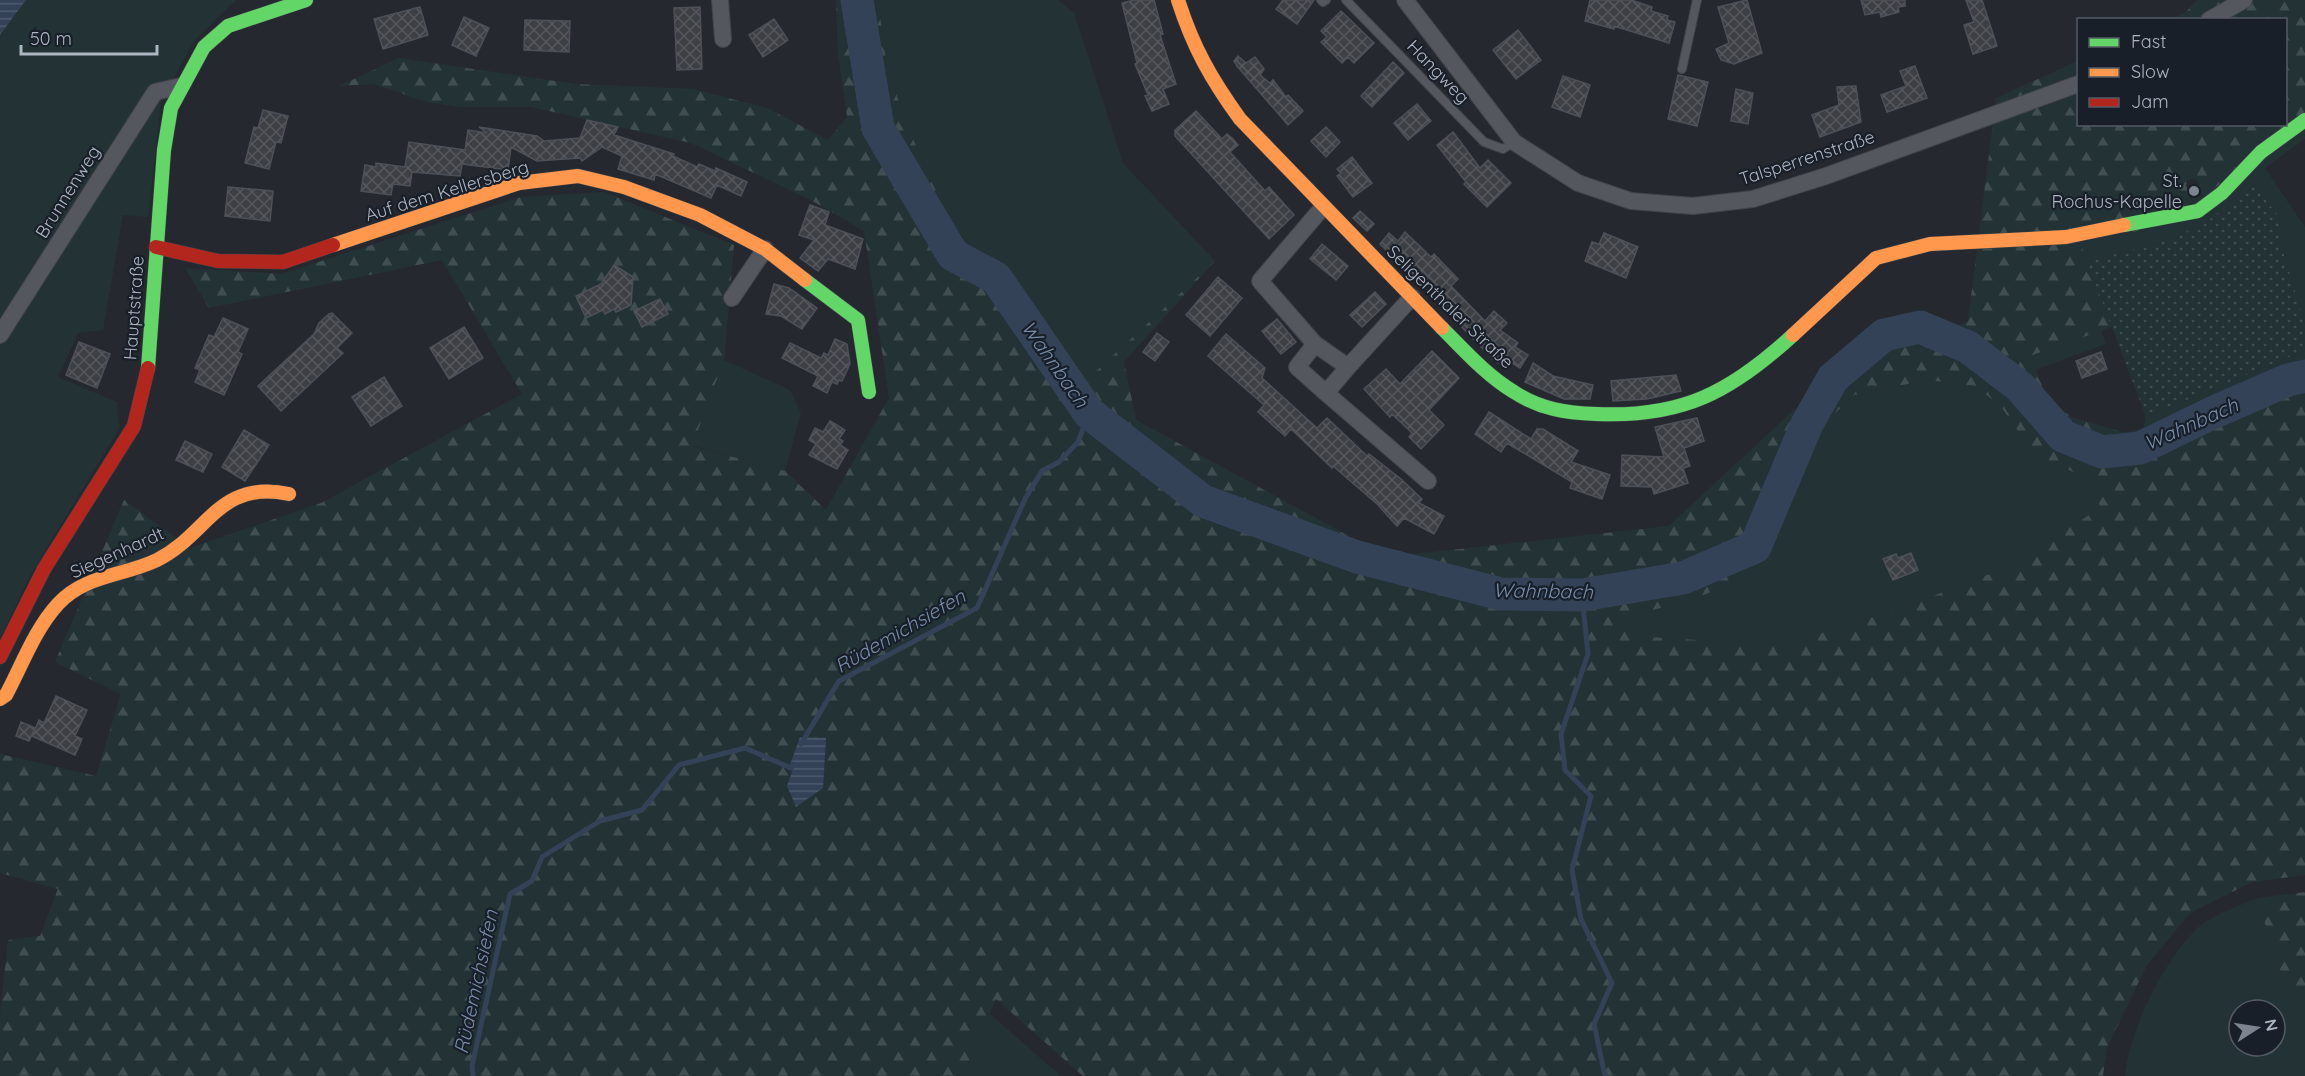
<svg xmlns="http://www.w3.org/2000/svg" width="2305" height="1076" viewBox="0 0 2305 1076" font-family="Quicksand,sans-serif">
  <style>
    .green { fill: #233335; fill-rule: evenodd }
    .forest { fill: url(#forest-firs); fill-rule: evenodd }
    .park { fill: url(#park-dots) }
    .water { fill: url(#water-rules) }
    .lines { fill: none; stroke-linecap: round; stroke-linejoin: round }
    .stream { stroke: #334257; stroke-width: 5 }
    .river { stroke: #334257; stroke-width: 33 }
    .building { fill: url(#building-cross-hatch); stroke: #4c5058; stroke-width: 1.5 }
    .lane-casing { stroke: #414449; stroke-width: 10 }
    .street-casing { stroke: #414449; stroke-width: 18 }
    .fast-casing { stroke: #414449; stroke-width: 15 }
    .slow-casing { stroke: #414449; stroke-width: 15 }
    .jam-casing { stroke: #414449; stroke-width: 15 }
    .lane { stroke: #54575e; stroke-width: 8 }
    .street { stroke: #54575e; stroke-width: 16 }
    .fast { stroke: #63d668; stroke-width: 14 }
    .slow { stroke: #ff974d; stroke-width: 14 }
    .jam { stroke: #b3261e; stroke-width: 14 }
    .poi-dot { fill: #7d848f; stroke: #191f29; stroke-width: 2 }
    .labels { text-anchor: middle; stroke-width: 4.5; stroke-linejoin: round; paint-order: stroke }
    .street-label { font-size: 18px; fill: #adb5c2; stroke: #191f29 }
    .poi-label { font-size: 18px; fill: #adb5c2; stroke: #191f29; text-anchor: end }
    .water-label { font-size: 20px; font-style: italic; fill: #768caa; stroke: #191f29 }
  </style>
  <defs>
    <pattern id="forest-firs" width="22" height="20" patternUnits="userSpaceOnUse" patternTransform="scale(1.5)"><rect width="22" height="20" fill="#233335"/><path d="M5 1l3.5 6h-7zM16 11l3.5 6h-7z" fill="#404e51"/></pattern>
    <pattern id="park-dots" width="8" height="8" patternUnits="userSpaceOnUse" patternTransform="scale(1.5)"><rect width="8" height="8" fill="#233335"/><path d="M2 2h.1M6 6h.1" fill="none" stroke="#404e51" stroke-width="1.8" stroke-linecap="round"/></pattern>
    <pattern id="water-rules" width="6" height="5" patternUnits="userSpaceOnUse" patternTransform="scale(1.5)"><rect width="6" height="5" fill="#334257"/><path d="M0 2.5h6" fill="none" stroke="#4e5b6e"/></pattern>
    <pattern id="building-cross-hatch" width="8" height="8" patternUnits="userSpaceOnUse" patternTransform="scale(1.5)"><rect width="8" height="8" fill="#3c3f44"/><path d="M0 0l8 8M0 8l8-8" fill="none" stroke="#56585d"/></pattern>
  </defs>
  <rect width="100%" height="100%" fill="#25292f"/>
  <path class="green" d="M26,0h210l-43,42 -32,59 -13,116 -25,-2 -20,115 -25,3 -20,44 59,25 2,27 -88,145 -31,65v-604z
    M878,0h180l16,13 49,150 92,98 -147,137 -43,-78 -78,-104 -41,-93 -20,-61z
    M2305,128v11l-40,29 40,59v98l-22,-74 -5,-36 -24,-29 -49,38 -45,19 -73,18 -8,-19 64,-12 47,-31 12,-3z
    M2101,330l5,14 -71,26 -5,-14z
    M2305,350v31l-162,48 3,-12z
    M724,360l66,30 11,23 -16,58 -94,-26z
    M1927,380l50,6 25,22 31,45 40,19 20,5 7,31 -90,58 -103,40 -125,39 -149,-9 -5,-20 54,-13 45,-17 64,-98 30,-61 33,-32z
    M2257,898l29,93 19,-3v88h-180c4,-45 40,-119 75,-150 14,-12 40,-20 57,-28zM2239,1010h36v36h-36z
    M989,1013l72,63h-99z"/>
  <path class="forest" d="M836,0h42l8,62 20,61 41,93 78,104 42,78 148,-137 -91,101 12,58 251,137 282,-31 127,-118 84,-57 56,-15 32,-15 28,-223 82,-37v63h208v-104l-116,-1 15,-6 12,-13h108v128l-103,68 -4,-14 -4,-4 -6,2 -2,5 4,14 -47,31 -63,12 32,85 -82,29 17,41 24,20 55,16 179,-52v494l-53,7 -62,31 -43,52 -40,82 -4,29h-1020l-87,-77 -34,77h-962v-60l8,-76 32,-4 18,-47 -58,-16v-119l96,22 25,-82 -66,-32 69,-162 66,48 131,-45 201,-109 -80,-134 -233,48 -24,-40 96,6 240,-77 83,-5 130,53 -10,115 -32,86 93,25 41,39 63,-112 -25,-167 -55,-32 -118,-56 -160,-36h-70l-34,-5 -53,-18 -35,2 60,-28 176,26 118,5 74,19 61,32 19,-23 -9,-64zM1927,380l49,6 26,22 31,45 40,19 20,5 7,31 -90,58 -103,40 -125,39 -149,-9 -5,-20 54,-13 45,-17 33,-29 61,-130 33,-32z
    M2305,892v96l-19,3 -29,-93z"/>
  <path class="park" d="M2253,185l25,30 5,36 22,74v25l-159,67 -59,-156 73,-18 44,-19z"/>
  <path class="water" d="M0,0h26l-26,35z
    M800,737l26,1 -3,50 -27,19 -9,-21 5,-14 -2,-7z"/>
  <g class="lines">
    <path class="stream" d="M1582,595l6,59 -27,80 4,36 26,26 -19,74 9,49 31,64 -18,41 11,52
      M801,744l38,-63 138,-73 48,-109 17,-28 17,-9 19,-20 11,-29
      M473,1076l-1,-10 38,-172 22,-13 10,-24 58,-36 42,-11 37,-45 66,-17 46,20 2,-4"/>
    <path class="river" d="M857,0l21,128 75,127 43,23 93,135 114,88 154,56 144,37 81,1 101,-17 72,-31 52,-123 26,-46 51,-43 36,-8 48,20 52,40 43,49 39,16 38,-4 72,-35 76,-33 17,-4"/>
  </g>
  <path class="building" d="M1134,0h20l9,34 -3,1 16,49 -13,5 6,15 -17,7 -7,-15 3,-1 -13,-31 2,-1 -15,-60z
    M1283,0h31l-17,24 -21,-15z
    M1590,0h41l21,7 -1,4 17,5 -1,4 8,2 -6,21 -55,-17v3l-29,-8z
    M1747,0l15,53 -28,11 -13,-4 -5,-11 13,-6 -11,-36z
    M1861,0h44v6l-7,1 1,5 -18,5 -1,-5 -15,3z
    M1966,0h16l15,46 -24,8 -9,-29 10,-3z
    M420,7l8,28 -45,14 -9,-30z
    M700,7l2,62 -25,1 -3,-62z
    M1341,11l33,32 -20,20 -6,-6 -6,6 -21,-21 6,-5 -6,-6z
    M464,17l25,11 -13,28 -24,-11z
    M774,19l14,21 -25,17 -14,-22z
    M525,20l45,1 -1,31 -45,-2z
    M1518,30l23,30 -25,19 -23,-29z
    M1238,56l8,7 9,-6 9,12 -4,6 10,8 3,-3 13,17 2,-2 15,16 -15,14 -51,-59 -3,-5z
    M1393,62l11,11 -32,34 -11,-11z
    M1915,66l12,32 -40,14 -6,-17 25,-9 -6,-15z
    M1678,75l30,7 -11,44 -29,-7z
    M1563,76l27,9 -10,32 -28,-10z
    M1856,86l5,36 -41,15 -8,-22 27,-10 -2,-18z
    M1736,89l17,4 -5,31 -17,-3z
    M1417,104l14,17 -23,19 -14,-17z
    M263,110l25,6 -7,27 -5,-1 -7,27 -24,-6 9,-36 4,1z
    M1196,111l26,28 5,-5 6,5 5,6 -8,7 35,39 4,-4 25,28 -25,24 -94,-103v-6z
    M587,120l31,7 -4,8 60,19 -1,2 24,11 2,-3 16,7 1,-3 31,14 -6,14 -24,-11 -6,13 -56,-24 -1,6 -36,-11 4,-13 -20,-9 -20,14 -2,-3 -43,3 -26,-14 -3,23 -46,-6 -2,12 -48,-4 -2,14 -17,-2 -2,11 -30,-4 4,-26 11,2v-4l29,4 4,-25 56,8 3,-20 19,3 -8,-6 58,9 7,5 36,-3z
    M1326,127l14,15 -14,15 -15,-16z
    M1453,132l27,36 8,-8 23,23 -24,24 -23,-23 2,-2 -29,-37z
    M1352,157l20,26 -19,14 -16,-21 4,-3 -4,-4z
    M228,187l45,4 -3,30 -45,-5z
    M810,205l19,7 -4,13 38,14 -8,30 -27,-10 -10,12 -18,-13 14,-18 -15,-5z
    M1360,211l14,13 -7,7 -14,-13z
    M1405,232l26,25 3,-3 24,25 -7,7 34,35 9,-10 13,12 -7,7 18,13 -3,4 13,8 -8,13 -13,-8 -4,6 -10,-7 -43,-44 4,-4 -29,-30 -4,4 -41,-41 9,-11 9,8z
    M1604,233l34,14 -12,31 -41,-17 7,-19 7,2z
    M1322,244l26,22 -12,14 -26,-21z
    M614,265l19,12 -2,28 -15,7 -2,-3 -9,5 -2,-4 -17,8 -10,-22 25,-12z
    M1218,277l24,21 -32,38 -24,-21z
    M774,284l15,4 28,20 -15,21 -21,-13 -15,-2z
    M1375,292l11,12 -24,23 -12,-12z
    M660,299l8,15 -26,13 -8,-16z
    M332,313l20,20 -15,15 6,5 -62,58 -23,-25 56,-52 5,-11 10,-9z
    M223,318l25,11 -10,23 4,2 -18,41 -29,-13 5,-12 -5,-2 14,-33 5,2z
    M1277,319l19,23 -15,12 -19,-23z
    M464,327l19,31 -34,21 -19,-31z
    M1157,333l12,9 -14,19 -12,-9z
    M1226,334l39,34 -3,10 55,50 10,-10 40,38 2,-2 32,25 21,20 -3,4 25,13 -10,18 -30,-16 -7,8 -20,-22 -44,-38 -1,2 -41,-39 -6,7 -27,-24 6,-7 -56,-49z
    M835,339l12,5 3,20 -8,17 -3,-1 -2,4 -5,-2 -5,11 -14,-7 5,-10 -36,-18 8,-15 31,15 3,-5 4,2z
    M79,342l31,12 -13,34 -31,-13z
    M1432,351l27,27 -30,32 15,15 -23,24 -12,-12 3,-4 -20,-19 -2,3 -26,-28 22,-20 14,15z
    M2101,352l6,17 -25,9 -6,-17z
    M1533,363l20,13 40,9 -3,14h-26l-39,-17z
    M1676,375l5,16 -34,8 -34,2 -2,-20z
    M384,377l18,29 -31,20 -19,-29z
    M1489,412l42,27 6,-10h6l35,22 -7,11 39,13 -8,24 -32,-11 2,-6 -65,-39 -6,9 -26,-18z
    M1697,418l7,23 -20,7 6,18 -7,2 5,15 -34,11 -2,-7 -31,-1 1,-31 42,2 -9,-30z
    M830,421l15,9 -6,9 4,2 -3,4 8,5 -11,19 -28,-14 7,-11 -7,-4 6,-12 8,4z
    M244,430l25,15 -24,36 -23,-14z
    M185,441l27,13 -9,18 -27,-12z
    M1911,553l7,17 -25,10 -10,-21 13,-5 2,4z
    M56,696l31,14 -12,26 7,3 -7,16 -43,-19 7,-16 5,3z
    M21,722l14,6 -6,13 -13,-5z"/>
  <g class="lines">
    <defs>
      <path id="lane" d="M1321,0l2,2 3,-2
        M1346,0l138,142 19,7 11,-7
        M1682,69l15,-69"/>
      <path id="street" d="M720,0l3,39
        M1405,0l109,142 64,41 53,18 62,5 60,-7 73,-23 252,-92
        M2209,20l35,-20
        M1323,207l-63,74 55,63 33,23 64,-70
        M732,298l33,-49
        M0,335l155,-243 26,-6
        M1315,344l-18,23 29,26
        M1348,367l-22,26 102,88"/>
      <path id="fast" d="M2124,225l74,-14 24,-18 39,-41 44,-32
        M805,280l53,40 11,72
        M1442,328c23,23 44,47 72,64 26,17 52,21 82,22 86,4 135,-22 197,-79
        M148,368l16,-218 7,-42 33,-61 24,-21 78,-26"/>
      <path id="slow" d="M1178,0c15,47 33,79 62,119l202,209
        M333,245l186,-62 59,-7 46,11 76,28 65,34 40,31
        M1793,335l83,-77 54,-14 136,-7 58,-12
        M0,699l6,-4c16,-30 29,-66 52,-91 26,-29 66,-28 99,-44 51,-25 61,-81 132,-66"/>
      <path id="jam" d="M156,247l62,14 65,1 50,-17
        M0,657l44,-88 90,-143 14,-58"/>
    </defs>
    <use href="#lane" class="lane-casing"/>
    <use href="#street" class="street-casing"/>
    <use href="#fast" class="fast-casing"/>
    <use href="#slow" class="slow-casing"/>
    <use href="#jam" class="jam-casing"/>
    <use href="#lane" class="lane"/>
    <use href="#street" class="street"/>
    <use href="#fast" class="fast"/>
    <use href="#slow" class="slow"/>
    <use href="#jam" class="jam"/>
  </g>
  <circle class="poi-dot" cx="2194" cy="191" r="6"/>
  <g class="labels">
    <g class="street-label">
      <text transform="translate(1438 72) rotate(46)" y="6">Hangweg</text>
      <text transform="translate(1807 158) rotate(-18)" y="6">Talsperrenstraße</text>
      <text transform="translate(447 191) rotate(-17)" y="6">Auf dem Kellersberg</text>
      <text transform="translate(68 192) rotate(-58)" y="6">Brunnenweg</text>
      <text transform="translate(1450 307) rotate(44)" y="6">Seligenthaler Straße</text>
      <text transform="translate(134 308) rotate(-86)" y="6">Hauptstraße</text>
      <text transform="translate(117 553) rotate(-24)" y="6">Siegenhardt</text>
    </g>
    <g class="poi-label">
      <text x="2182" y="187">St.<tspan x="2182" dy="21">Rochus-Kapelle</tspan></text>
    </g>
    <g class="water-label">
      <text transform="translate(1055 364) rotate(55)" y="7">Wahnbach</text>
      <text transform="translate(2191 424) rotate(-24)" y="7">Wahnbach</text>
      <text transform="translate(1543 591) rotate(1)" y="7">Wahnbach</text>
      <text transform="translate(900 631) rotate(-30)" y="7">Rüdemichsiefen</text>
      <text transform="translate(476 982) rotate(-78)" y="7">Rüdemichsiefen</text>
    </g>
  </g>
  <rect x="2077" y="18" width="210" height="108" fill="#191f29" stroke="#545b66" stroke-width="1.5"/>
  <rect x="2089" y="38" width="30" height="9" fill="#63d668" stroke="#545b66" stroke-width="1.5"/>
  <text x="2131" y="48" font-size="18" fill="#adb5c2">Fast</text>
  <rect x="2089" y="68" width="30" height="9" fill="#ff974d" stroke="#545b66" stroke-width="1.5"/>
  <text x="2131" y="78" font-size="18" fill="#adb5c2">Slow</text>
  <rect x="2089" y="98" width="30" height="9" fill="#b3261e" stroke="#545b66" stroke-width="1.5"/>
  <text x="2131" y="108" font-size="18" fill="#adb5c2">Jam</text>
  <g transform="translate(2257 1028) rotate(78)"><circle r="28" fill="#191f29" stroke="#545b66" stroke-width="1.5"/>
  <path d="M0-4.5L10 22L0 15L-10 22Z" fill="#7d848f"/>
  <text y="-9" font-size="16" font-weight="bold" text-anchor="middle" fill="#adb5c2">N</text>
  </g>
  <path d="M21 45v9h136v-9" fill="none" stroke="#adb5c2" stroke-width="3"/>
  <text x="30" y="45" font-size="18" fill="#adb5c2" stroke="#191f29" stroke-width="4.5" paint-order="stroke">50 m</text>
</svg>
